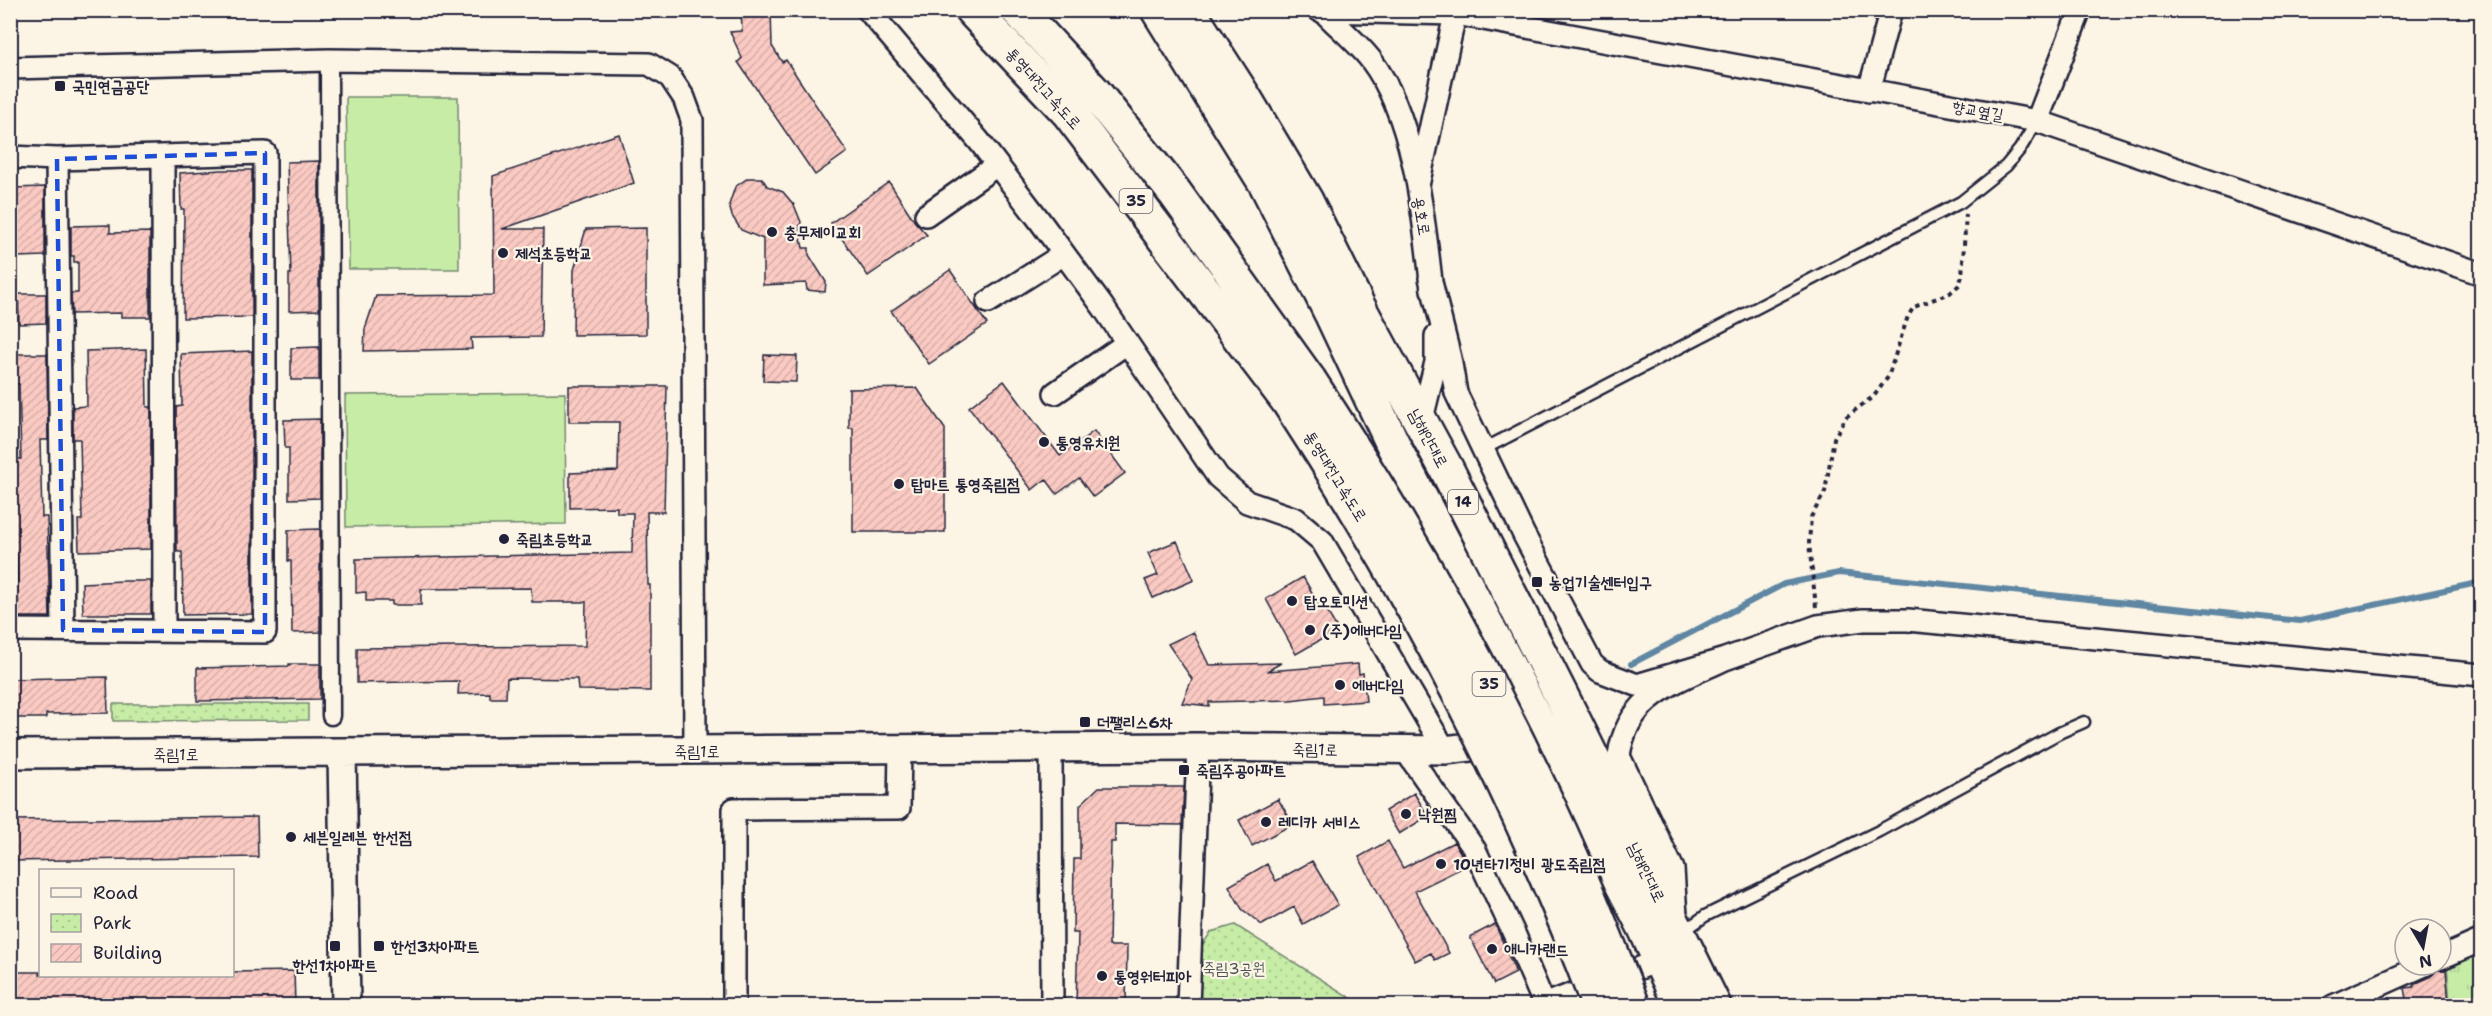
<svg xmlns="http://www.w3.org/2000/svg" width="2492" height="1016" viewBox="0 0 2492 1016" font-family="'Shantell Sans','Poor Story',sans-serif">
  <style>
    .grass { fill: url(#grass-tufts); stroke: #748770; stroke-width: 1.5 }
    .park { fill: url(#park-dots); stroke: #748770; stroke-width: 1.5 }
    .pitch { fill: #c6eca6; stroke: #748770; stroke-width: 1.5 }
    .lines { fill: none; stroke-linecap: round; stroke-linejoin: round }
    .stream { stroke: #5e86a2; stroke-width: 6 }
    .building { fill: url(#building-hatch); stroke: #22223b; stroke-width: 1.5 }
    .service-casing { stroke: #22223b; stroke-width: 15 }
    .pedestrian-casing { stroke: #22223b; stroke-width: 21 }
    .minor-casing { stroke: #22223b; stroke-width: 26 }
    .tertiary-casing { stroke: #22223b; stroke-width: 32 }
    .primary-casing { stroke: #22223b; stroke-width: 38 }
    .motorway-casing { stroke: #22223b; stroke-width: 38 }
    .path { stroke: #22223b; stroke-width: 4; stroke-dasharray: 4.5 4.5; stroke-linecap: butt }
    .service { stroke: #fcf5e5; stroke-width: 10 }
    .pedestrian { stroke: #fcf5e5; stroke-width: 16 }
    .minor { stroke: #fcf5e5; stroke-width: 21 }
    .tertiary { stroke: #fcf5e5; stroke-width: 27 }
    .primary { stroke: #fcf5e5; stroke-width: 33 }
    .motorway { stroke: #fcf5e5; stroke-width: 33 }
    .motorway-bridge-casing { stroke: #22223b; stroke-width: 38; stroke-linecap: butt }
    .motorway-bridge { stroke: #fcf5e5; stroke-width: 33 }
    .marked { fill: none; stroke: #1d4ed8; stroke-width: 4.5; stroke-dasharray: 12 8; stroke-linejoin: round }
    .poi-dot { fill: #22223b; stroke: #fcf5e5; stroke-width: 2 }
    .labels { text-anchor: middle; stroke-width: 4.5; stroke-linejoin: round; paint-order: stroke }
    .shield { fill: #fcf5e5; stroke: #63616e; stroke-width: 1.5 }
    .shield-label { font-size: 15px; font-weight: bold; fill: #22223b }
    .poi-label { font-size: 16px; font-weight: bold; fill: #22223b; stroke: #fcf5e5; text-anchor: start }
    .street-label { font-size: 16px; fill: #22223b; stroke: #fcf5e5 }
    .park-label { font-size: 16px; fill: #4b5456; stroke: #fcf5e5 }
  </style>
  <defs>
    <pattern id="grass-tufts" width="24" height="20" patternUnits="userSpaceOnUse" patternTransform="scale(1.5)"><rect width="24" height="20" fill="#c6eca6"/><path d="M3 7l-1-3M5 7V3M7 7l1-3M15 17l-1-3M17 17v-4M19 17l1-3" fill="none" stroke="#aaca90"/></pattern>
    <pattern id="park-dots" width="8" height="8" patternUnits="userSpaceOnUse" patternTransform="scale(1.5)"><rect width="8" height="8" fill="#c6eca6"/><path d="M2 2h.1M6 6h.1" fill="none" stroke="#aaca90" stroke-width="1.8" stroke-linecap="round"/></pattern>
    <pattern id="building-hatch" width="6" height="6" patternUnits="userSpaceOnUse" patternTransform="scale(1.5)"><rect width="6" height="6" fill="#facac2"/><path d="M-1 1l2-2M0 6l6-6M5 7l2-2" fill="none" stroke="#d6ada8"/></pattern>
  </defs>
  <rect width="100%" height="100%" fill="#fcf5e5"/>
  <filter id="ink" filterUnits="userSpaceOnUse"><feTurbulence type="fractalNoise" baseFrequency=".0167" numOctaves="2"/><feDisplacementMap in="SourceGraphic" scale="12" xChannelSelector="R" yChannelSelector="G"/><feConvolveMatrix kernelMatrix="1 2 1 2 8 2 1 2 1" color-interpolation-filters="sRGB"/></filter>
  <g filter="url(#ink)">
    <path class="grass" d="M2481,947v58h-31l-3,-41z"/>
    <path class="park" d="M113,704h195v16l-195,1z
      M1235,925l114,72 12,8 -165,1 3,-56 12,-18z"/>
    <path class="pitch" d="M346,97h112l1,172h-110z
      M565,393l1,131 -220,3 -1,-132z"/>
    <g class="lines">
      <path class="stream" d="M1631,664l153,-80 55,-11 461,48 182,-39"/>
    </g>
    <path class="building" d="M741,10h30l1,36 10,16 4,-2 61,92 -32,23 -77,-113 4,-4 -12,-26 12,-1z
      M619,134l15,49 -132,46h41l-2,108 -70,1 1,11 -108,2 1,-22 11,-33 118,-1 -1,-119z
      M319,161v149l-30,1v-37h2l-4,-112z
      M221,170h31v147l-69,1 1,-109h-3l-1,-36z
      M748,178h14l5,8 16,6 11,13 7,17 -2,7 4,19h6v7l17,27 -1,10 -18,-2 -1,-7 -43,2v-46l-22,-9 -9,-14 -3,-11 6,-18z
      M889,182l26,40 12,13 -59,41 -37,-53z
      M45,187v69l-27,1 -1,-40h-4l-1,-29z
      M110,225v8l40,-1v85h-29v-4l-49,1 -1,-21h7v-31h-4v-6h-3v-30z
      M646,228v106l-73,1 1,-65 12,-41z
      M950,270l37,54 -58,40 -38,-53z
      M18,294h28v29l-27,1z
      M319,347v33h-28v-32z
      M146,349l1,58h4v142l-72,2 -1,-31h4l-2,-81h-7v-32l14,-1 -1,-55z
      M252,351v263l-69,1 -1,-63h-4l-1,-3 -1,-142 6,-1 -1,-52z
      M13,354h34l1,86h-8l2,77h5l3,100h-32l-1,-63h-7v-34h3l-1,-61h9l-2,-75h-6z
      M764,355l33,1 -1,26 -33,-1z
      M1004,381l56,75 34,-25 31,42 -32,24 -14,-19 -22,16 -11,-15 -14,11 -63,-83z
      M569,386h98l-3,126h-17l1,73h2v106l-72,-1 -1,-11 -70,-1 -1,20h-16v-5l-32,1 1,-13 -102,2v-35l228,-2 1,-44h-54l-1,-14 -110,1v16h-29v-4h-26v-9l-10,1v-34l276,-6 1,-40h-16v-6l-47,1v-35l48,-2 1,-49h-50z
      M917,388l28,41v103h-92v-104h-4v-39z
      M320,419v79l-31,1v-51h-4l-1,-28z
      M320,529v103l-28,1 -1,-72h-3v-31z
      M1177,541l17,39 -41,18 -8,-18 13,-5 -10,-22z
      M1303,577l18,31 3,-2 14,24 -42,24 -30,-55z
      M124,581h27v33h-68l-1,-31z
      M1193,632l16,33 72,-2 -14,8 91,-7 1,10 4,-1 3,28 -42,3v-8l-34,4 -81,2v4l-27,-3 10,-24 -24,-35z
      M289,664h31v35l-123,2v-33l92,-2z
      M107,677l1,36 -62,1v4h-36v-39z
      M1099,787h85l-2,38 -67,-1v18h-4l-2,104h18l-1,59h-50l2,-72h-5l1,-74h6v-54z
      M1414,793l14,23 -29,18 -14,-23z
      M1278,799l15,25 -41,22 -13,-26z
      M257,817l1,40 -248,4v-41z
      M1388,841l15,27 51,-26 14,23 -53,26 34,62 -14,7 -4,-7 -16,8 -56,-104z
      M1312,861l26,44 -35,19 -9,-17 -32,18 -20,-16 -13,-23 38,-22 9,17z
      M1495,924l21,49 -22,11 -24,-47z
      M2437,970h9l3,35h-42l-3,-17 10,-1v-3l16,-7z
      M294,971l1,34h-285v-33h30v3h192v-3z"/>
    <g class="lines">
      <defs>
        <path id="service" d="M1482,450l479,-248 45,-36 14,-17 17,-28
          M1681,933l24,-17 174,-85 180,-98 25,-11"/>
        <path id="pedestrian" d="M329,60l2,656"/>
        <path id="minor" d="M868,10l111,131 61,80 63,86 115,170 29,25 49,17 26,22 123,209
          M1319,10l4,1c15,16 34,31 48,49 44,58 53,160 61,230
          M1323,11l133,3 581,107 445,153
          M10,68l319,-8 320,4 21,13 14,21 8,22 3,631
          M1869,91l22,-81
          M2037,121l43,-111
          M10,157l47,2 208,-6v479l-255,-2
          M163,157l1,474
          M57,159l6,471
          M1419,181l37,-171
          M926,215l71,-50
          M1430,278l20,80 6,35 68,142 68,129 8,7 37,14 88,-26c-48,23 -98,36 -106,97l54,113 3,47
          M988,302l76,-48
          M1055,393l72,-50
          M1421,423l15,-61v-26
          M1725,659l93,-33 45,-6h45l574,55
          M1051,748l1,258
          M1405,750l70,100 41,88 29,68
          M2441,958l41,-18
          M1544,1005l114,-44
          M734,1006v-197l165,-1 1,-59
          M1188,1006l10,-259
          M2333,1006l92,-41"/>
        <path id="tertiary" d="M342,753l4,253
          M10,754l1188,-7 247,3 58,-7"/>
        <path id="primary" d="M1158,10l108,174 65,129 67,142 246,471 37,80
          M1188,10l56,87 62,104 52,105 88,162 129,255 139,283"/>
        <path id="motorway" d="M972,10l97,103 219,288
          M1018,10l76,82 81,101 134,187"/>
      </defs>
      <use href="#service" class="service-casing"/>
      <use href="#pedestrian" class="pedestrian-casing"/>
      <use href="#minor" class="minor-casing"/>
      <use href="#tertiary" class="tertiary-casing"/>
      <use href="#primary" class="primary-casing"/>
      <use href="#motorway" class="motorway-casing"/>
      <path class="path" d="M1816,607l-7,-64 2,-26 14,-25 9,-54 12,-21 28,-21 14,-19 20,-61 6,-9 36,-14 9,-8 3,-9 4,-62"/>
      <use href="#service" class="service"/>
      <use href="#pedestrian" class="pedestrian"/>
      <use href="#minor" class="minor"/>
      <use href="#tertiary" class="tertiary"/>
      <use href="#primary" class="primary"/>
      <use href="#motorway" class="motorway"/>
      <defs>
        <path id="motorway-bridge" d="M1309,380c85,129 163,264 229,404 35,72 65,147 95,222
          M1288,401c124,189 230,393 311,605"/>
      </defs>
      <use href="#motorway-bridge" class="motorway-bridge-casing"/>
      <use href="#motorway-bridge" class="motorway-bridge"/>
    </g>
  </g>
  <path class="marked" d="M265,153v479l-202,-2 -6,-471z"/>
  <g class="poi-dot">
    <rect x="54" y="80" width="12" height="12" rx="3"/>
    <circle cx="772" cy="232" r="6"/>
    <circle cx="503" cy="253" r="6"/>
    <circle cx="1044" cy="442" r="6"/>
    <circle cx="899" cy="484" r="6"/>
    <circle cx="504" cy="539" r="6"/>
    <rect x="1531" y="576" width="12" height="12" rx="3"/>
    <circle cx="1292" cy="601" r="6"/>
    <circle cx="1310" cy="630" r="6"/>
    <circle cx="1340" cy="685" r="6"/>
    <rect x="1079" y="716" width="12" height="12" rx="3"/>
    <rect x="1178" y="764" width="12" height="12" rx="3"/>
    <circle cx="1406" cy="814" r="6"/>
    <circle cx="1266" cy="822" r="6"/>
    <circle cx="291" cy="837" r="6"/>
    <circle cx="1441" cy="864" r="6"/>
    <rect x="329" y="940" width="12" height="12" rx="3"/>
    <rect x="373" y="940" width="12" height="12" rx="3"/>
    <circle cx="1492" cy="949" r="6"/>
    <circle cx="1102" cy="976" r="6"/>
  </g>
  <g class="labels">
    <g class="shield">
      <rect x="1119.5" y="189" width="33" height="24" rx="4.5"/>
      <rect x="1448" y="490" width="30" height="24" rx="4.5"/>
      <rect x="1472.5" y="672" width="33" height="24" rx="4.5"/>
    </g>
    <g class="shield-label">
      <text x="1136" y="206">35</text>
      <text x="1463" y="507">14</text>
      <text x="1489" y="689">35</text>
    </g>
    <g class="poi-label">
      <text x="72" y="92">국민연금공단</text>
      <text x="784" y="238">충무제이교회</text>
      <text x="515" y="259">제석초등학교</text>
      <text x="1056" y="448">통영유치원</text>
      <text x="911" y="490">탑마트 통영죽림점</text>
      <text x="516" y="545">죽림초등학교</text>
      <text x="1549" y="588">농업기술센터입구</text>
      <text x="1304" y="607">탑오토미션</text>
      <text x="1322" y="636">(주)에버다임</text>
      <text x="1352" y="691">에버다임</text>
      <text x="1097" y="728">더팰리스6차</text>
      <text x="1196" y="776">죽림주공아파트</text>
      <text x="1418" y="820">낙원찜</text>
      <text x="1278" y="828">레디카 서비스</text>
      <text x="303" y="843">세븐일레븐 한선점</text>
      <text x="1453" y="870">10년타기정비 광도죽림점</text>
      <text x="391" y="952">한선3차아파트</text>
      <text x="1504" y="955">애니카랜드</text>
      <text x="335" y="971" text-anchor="middle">한선1차아파트</text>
      <text x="1114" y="982">통영워터피아</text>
    </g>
    <g class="street-label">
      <text transform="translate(1044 88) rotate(48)" y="6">통영대전고속도로</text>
      <text transform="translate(1978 110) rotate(10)" y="6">향교옆길</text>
      <text transform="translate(1422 216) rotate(80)" y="6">용호로</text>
      <text transform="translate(1429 438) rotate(62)" y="6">남해안대로</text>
      <text transform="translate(1336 476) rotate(58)" y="6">통영대전고속도로</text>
      <text transform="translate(1315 749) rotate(1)" y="6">죽림1로</text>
      <text x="697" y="757">죽림1로</text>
      <text x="176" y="760">죽림1로</text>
      <text transform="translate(1647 872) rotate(64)" y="6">남해안대로</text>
    </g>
    <g class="park-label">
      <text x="1234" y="974">죽림3공원</text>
    </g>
  </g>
  <rect width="2492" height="1016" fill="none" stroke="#fcf5e5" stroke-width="36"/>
  <rect x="18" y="18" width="2456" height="980" fill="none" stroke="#22223b" stroke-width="2" filter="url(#ink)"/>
  <rect x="39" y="869" width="195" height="108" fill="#fcf5e5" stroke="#a5a1a1" stroke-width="1.5"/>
  <rect x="51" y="888" width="30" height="9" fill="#fcf5e5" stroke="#a5a1a1" stroke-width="1.5"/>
  <text x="93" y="899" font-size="18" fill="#22223b">Road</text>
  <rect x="51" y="914" width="30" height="18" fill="url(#park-dots)" stroke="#a5a1a1" stroke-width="1.5"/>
  <text x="93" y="929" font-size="18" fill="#22223b">Park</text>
  <rect x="51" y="944" width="30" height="18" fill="url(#building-hatch)" stroke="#a5a1a1" stroke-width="1.5"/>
  <text x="93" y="959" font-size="18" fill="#22223b">Building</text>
  <g transform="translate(2423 947) rotate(170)"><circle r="28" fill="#fcf5e5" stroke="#a5a1a1" stroke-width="1.5"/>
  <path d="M0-4.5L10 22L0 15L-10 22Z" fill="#22223b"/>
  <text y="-9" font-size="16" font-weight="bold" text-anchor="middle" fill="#22223b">N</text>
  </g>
</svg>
